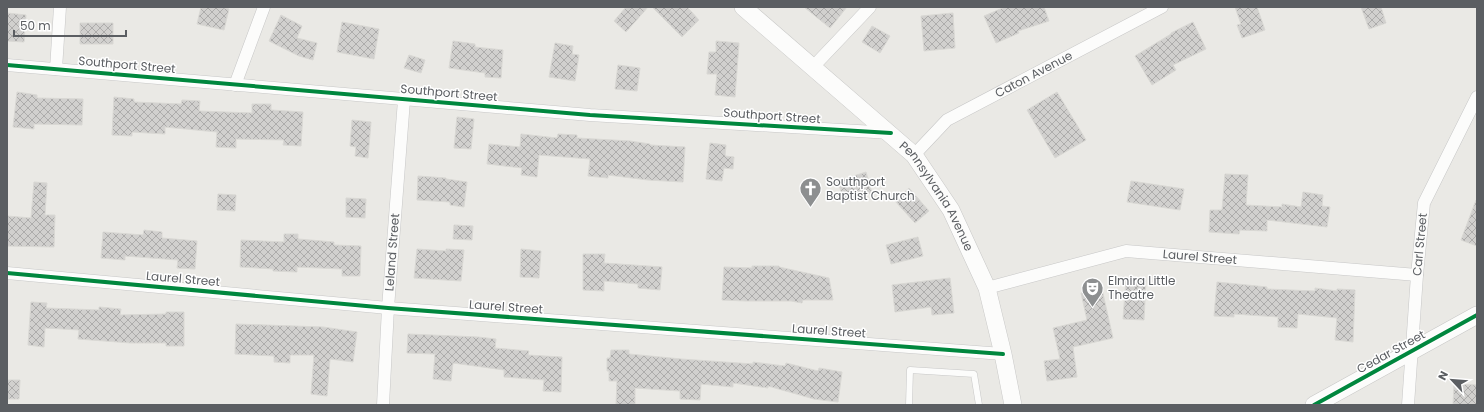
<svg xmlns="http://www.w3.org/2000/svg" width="1484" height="412" viewBox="0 0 1484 412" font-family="Poppins,sans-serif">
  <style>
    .building { fill: url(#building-cross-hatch); stroke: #d9d8d4 }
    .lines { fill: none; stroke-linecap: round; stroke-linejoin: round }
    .service-casing { stroke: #c7c7c7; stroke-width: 7 }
    .minor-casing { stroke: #c7c7c7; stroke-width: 13 }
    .secondary-casing { stroke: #c7c7c6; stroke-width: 18 }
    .service { stroke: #fcfcfb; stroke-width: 6 }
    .minor { stroke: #fcfcfb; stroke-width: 12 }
    .secondary { stroke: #fcfcfb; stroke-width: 17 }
    .cycleway-casing { stroke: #fff; stroke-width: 6 }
    .cycleway { stroke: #00873e; stroke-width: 4 }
    .labels { text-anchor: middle; stroke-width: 3; stroke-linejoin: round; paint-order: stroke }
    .street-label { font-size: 12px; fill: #5b5e62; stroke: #fff }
    .poi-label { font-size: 12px; fill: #5b5e62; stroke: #fff; text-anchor: start }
  </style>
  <defs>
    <pattern id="building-cross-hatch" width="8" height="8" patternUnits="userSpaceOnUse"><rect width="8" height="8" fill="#d1d0ce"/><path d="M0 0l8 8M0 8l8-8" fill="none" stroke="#adacab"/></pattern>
  </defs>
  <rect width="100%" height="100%" fill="#eae9e5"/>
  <path class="building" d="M201,7h19l9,2 -5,21 -27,-6z
    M626,7h22l-22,25 -12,-11z
    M652,7h35l12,13 -17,17z
    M804,7h43l-17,21z
    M1005,7h39l5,14 -31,10 1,2 -23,10 -12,-27z
    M1235,7h22l8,23 -23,8 -5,-13 4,-1z
    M1361,7h20l5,16 -17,6z
    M7,13l19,2 -2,27 -17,-1z
    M953,13l2,35 -31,3 -3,-35z
    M281,15l21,11 -5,12 20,5 -4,17 -14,-4 -30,-15z
    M342,22l37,7 -5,30 -37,-7z
    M1193,22l13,27 -33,16 3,5 -24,15 -17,-29 36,-22v-1z
    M80,23h33v21h-33z
    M872,26l18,10 -10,17 -18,-11z
    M453,41l22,3v3l28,3 -2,28 -16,-1v-4l-36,-5z
    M716,41l23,2 -4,54 -20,-2 2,-21h-10l2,-22h7z
    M555,43l18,3 -1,8 7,1 -4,26 -26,-4z
    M409,55l16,5 -4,13 -17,-5z
    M618,65l22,3 -3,23 -22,-2z
    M17,92l20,3v3l46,1 -1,26 -48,-1v5l-21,-2z
    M1057,92l29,48 -31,18 -28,-48z
    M114,97l20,2v3l47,2 1,-4 18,1 -1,10 53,2v-9h19v6l32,2 -2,34 -18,-1 1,-5 -48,-1v9l-20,-1 1,-15 -52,-5v7l-33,-2v4l-20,-1z
    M457,117l17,2 -3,30 -17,-1z
    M352,120l19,2 -3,36 -13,-2 1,-9 -6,-1z
    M521,134l36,4 1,-4 19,1v3l53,3 20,3v1l35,2 -2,35 -35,-2 -40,-5v3l-20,-2 2,-17 -51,-4 -2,22 -16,-2 1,-7 -35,-4 2,-20 31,3z
    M710,143l16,2 -1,11 9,1 -1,12 -9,-1 -2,13 -16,-2z
    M866,172l6,21 -28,9 -6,-21z
    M1225,174l23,1 -2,30 36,2v-3l19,3 2,-15 20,3 -1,11 8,1 -3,20 -60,-7v11l-27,-1 -1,4 -30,-2 1,-22h12z
    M418,176l28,2v1l21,3 -3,25 -14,-2v-3l-33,-2z
    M1131,181l53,8 -4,21 -53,-8z
    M34,182l13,1 -2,32h10l-1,32 -47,-1v-30l24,2z
    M909,188l20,23 -14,12 -20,-22z
    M218,194l18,1 -1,16 -18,-1z
    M346,198l20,1 -1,19 -19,-1z
    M1476,200h1v46l-16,-6z
    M454,225l19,1 -1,14 -19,-1z
    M144,230l18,2v6l35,3 -2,28 -18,-1 1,-8 -53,-4v4l-24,-2 2,-26 40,3z
    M284,234h14v5l36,3v3l27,1 -1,30h-18v-7l-45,-2v5l-24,-1v-2l-33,-2 1,-27 43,2z
    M918,237l5,19 -32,8 -5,-19z
    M417,249l29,2v-2l18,1 -3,31 -47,-3z
    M521,249l20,2 -2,27 -19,-1z
    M583,254h22l-1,9 58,4 -2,23 -22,-2v-4l-34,-3v10l-21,-1z
    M752,266h27v1l50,11 4,22h-30l-1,3 -11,-2h-45l-24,-1 2,-33 28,1z
    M950,278l4,35 -22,2 -1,-8 -36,5 -3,-27z
    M1126,279l20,1 -2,40 -21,-1z
    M1217,282l50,5v2l48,2v-3l22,3v-2l18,1 -2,52 -18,-2 2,-22 -39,-4 -1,14 -19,-1v-10l-44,-3v3l-20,-1z
    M1102,289l11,49 -40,9 4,30 -30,4 -3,-20 16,-2 -7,-31 34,-8 -6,-27z
    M31,302l16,1 -1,5 53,2v-3l22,2 -1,6 46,-1v-2h18v34h-18v-3h-35l-53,-4 1,-9 -34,-2 -1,19 -16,-2z
    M236,324l87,3 34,5 -4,30 -23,-3 -3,37 -16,-2 3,-39h-24v8l-16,-1v-6l-39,-2z
    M408,334l70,3 18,2 -1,9 34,3 -1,4 34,2 -1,35 -18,-1 1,-11 -40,-3v-7l-51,-7 -2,18 -18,-2 2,-25 -28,-1z
    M611,350h18v4l52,5 72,5v-2l32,4 1,-3 32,8 1,-3 23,4 -4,30 -24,-3 -46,-13v2l-35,-5v4l-32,-3 -1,16 -20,-1v-8l-45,-3v17h-19l1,-24h-8v-10h-2v-13h3z
    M7,380h13l-1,19h-12z
    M1454,384l23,1v20h-24z"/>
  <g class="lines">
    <defs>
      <path id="service" d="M909,405l1,-35 64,4 5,31"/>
      <g id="minor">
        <path d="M7,65l583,50 301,18"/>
        <path d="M813,67l57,-60"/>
        <path d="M56,69l4,-62"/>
        <path d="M235,85l29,-78"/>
        <path id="s1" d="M914,155l33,-35 215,-113"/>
        <path d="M7,273l381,35 615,46"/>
        <path id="s2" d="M987,288l139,-37 291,24"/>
        <path id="s3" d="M383,405l5,-97 16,-208"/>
        <path id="s4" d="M1408,405l9,-130 7,-72 53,-106"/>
      </g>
      <g id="secondary">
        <path id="s5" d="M743,7l171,148 37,55 36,78 16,66 10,51"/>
        <path d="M1314,405l163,-90"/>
      </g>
    </defs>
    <use href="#service" class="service-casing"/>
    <use href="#minor" class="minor-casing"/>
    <use href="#secondary" class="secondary-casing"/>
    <use href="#service" class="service"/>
    <use href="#minor" class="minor"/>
    <use href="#secondary" class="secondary"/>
    <defs>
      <path id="cycleway" d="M7,65l583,50 301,18
        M7,273l381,35 615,46
        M1314,405l163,-90"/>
    </defs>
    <use href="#cycleway" class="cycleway-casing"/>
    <use href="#cycleway" class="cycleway"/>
  </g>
  <defs>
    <symbol id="church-pin" viewBox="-11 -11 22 30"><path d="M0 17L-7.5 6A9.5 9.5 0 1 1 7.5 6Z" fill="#8d8f90" stroke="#fff"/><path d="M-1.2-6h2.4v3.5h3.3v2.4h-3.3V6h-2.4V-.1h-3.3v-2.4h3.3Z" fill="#fff"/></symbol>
    <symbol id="theatre-pin" viewBox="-11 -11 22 30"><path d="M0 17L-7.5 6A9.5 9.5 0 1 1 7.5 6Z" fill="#8d8f90" stroke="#fff"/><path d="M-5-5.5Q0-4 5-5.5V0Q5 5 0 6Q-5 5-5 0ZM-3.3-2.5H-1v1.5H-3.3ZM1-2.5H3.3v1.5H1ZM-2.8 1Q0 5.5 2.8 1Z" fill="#fff"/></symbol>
  </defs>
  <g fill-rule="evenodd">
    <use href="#church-pin" x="798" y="176" width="25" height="34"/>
    <use href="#theatre-pin" x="1080" y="276" width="25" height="34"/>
  </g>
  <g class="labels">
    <g class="street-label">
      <text transform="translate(127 65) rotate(5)" y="4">Southport Street</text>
      <text dy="4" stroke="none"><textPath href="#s1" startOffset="146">Caton Avenue</textPath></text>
      <text transform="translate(449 93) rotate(5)" y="4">Southport Street</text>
      <text transform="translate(772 116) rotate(4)" y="4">Southport Street</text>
      <text dy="4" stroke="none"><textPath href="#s5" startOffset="273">Pennsylvania Avenue</textPath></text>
      <text dy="4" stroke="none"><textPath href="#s4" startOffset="161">Carl Street</textPath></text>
      <text dy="4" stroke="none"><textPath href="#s3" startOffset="153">Leland Street</textPath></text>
      <text dy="4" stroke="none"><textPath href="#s2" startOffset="218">Laurel Street</textPath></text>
      <text transform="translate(183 279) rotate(5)" y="4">Laurel Street</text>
      <text transform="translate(506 307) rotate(4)" y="4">Laurel Street</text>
      <text transform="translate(829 331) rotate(4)" y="4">Laurel Street</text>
      <text transform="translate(1391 352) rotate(-29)" y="4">Cedar Street</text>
    </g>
    <g class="poi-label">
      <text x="826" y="186">Southport<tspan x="826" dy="14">Baptist Church</tspan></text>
      <text x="1108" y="285">Elmira Little<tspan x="1108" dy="14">Theatre</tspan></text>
    </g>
  </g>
  <rect width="1484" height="412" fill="none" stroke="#5b5e62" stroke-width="16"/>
  <g transform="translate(1452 380) rotate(296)" stroke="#ffffff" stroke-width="3" paint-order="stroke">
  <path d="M0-3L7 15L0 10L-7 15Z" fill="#5b5e62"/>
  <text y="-6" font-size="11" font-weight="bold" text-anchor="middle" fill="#5b5e62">N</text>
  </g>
  <path d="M14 30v6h112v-6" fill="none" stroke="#5b5e62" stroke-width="2"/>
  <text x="20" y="30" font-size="12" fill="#5b5e62" stroke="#ffffff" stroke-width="3" paint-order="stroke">50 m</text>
</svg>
